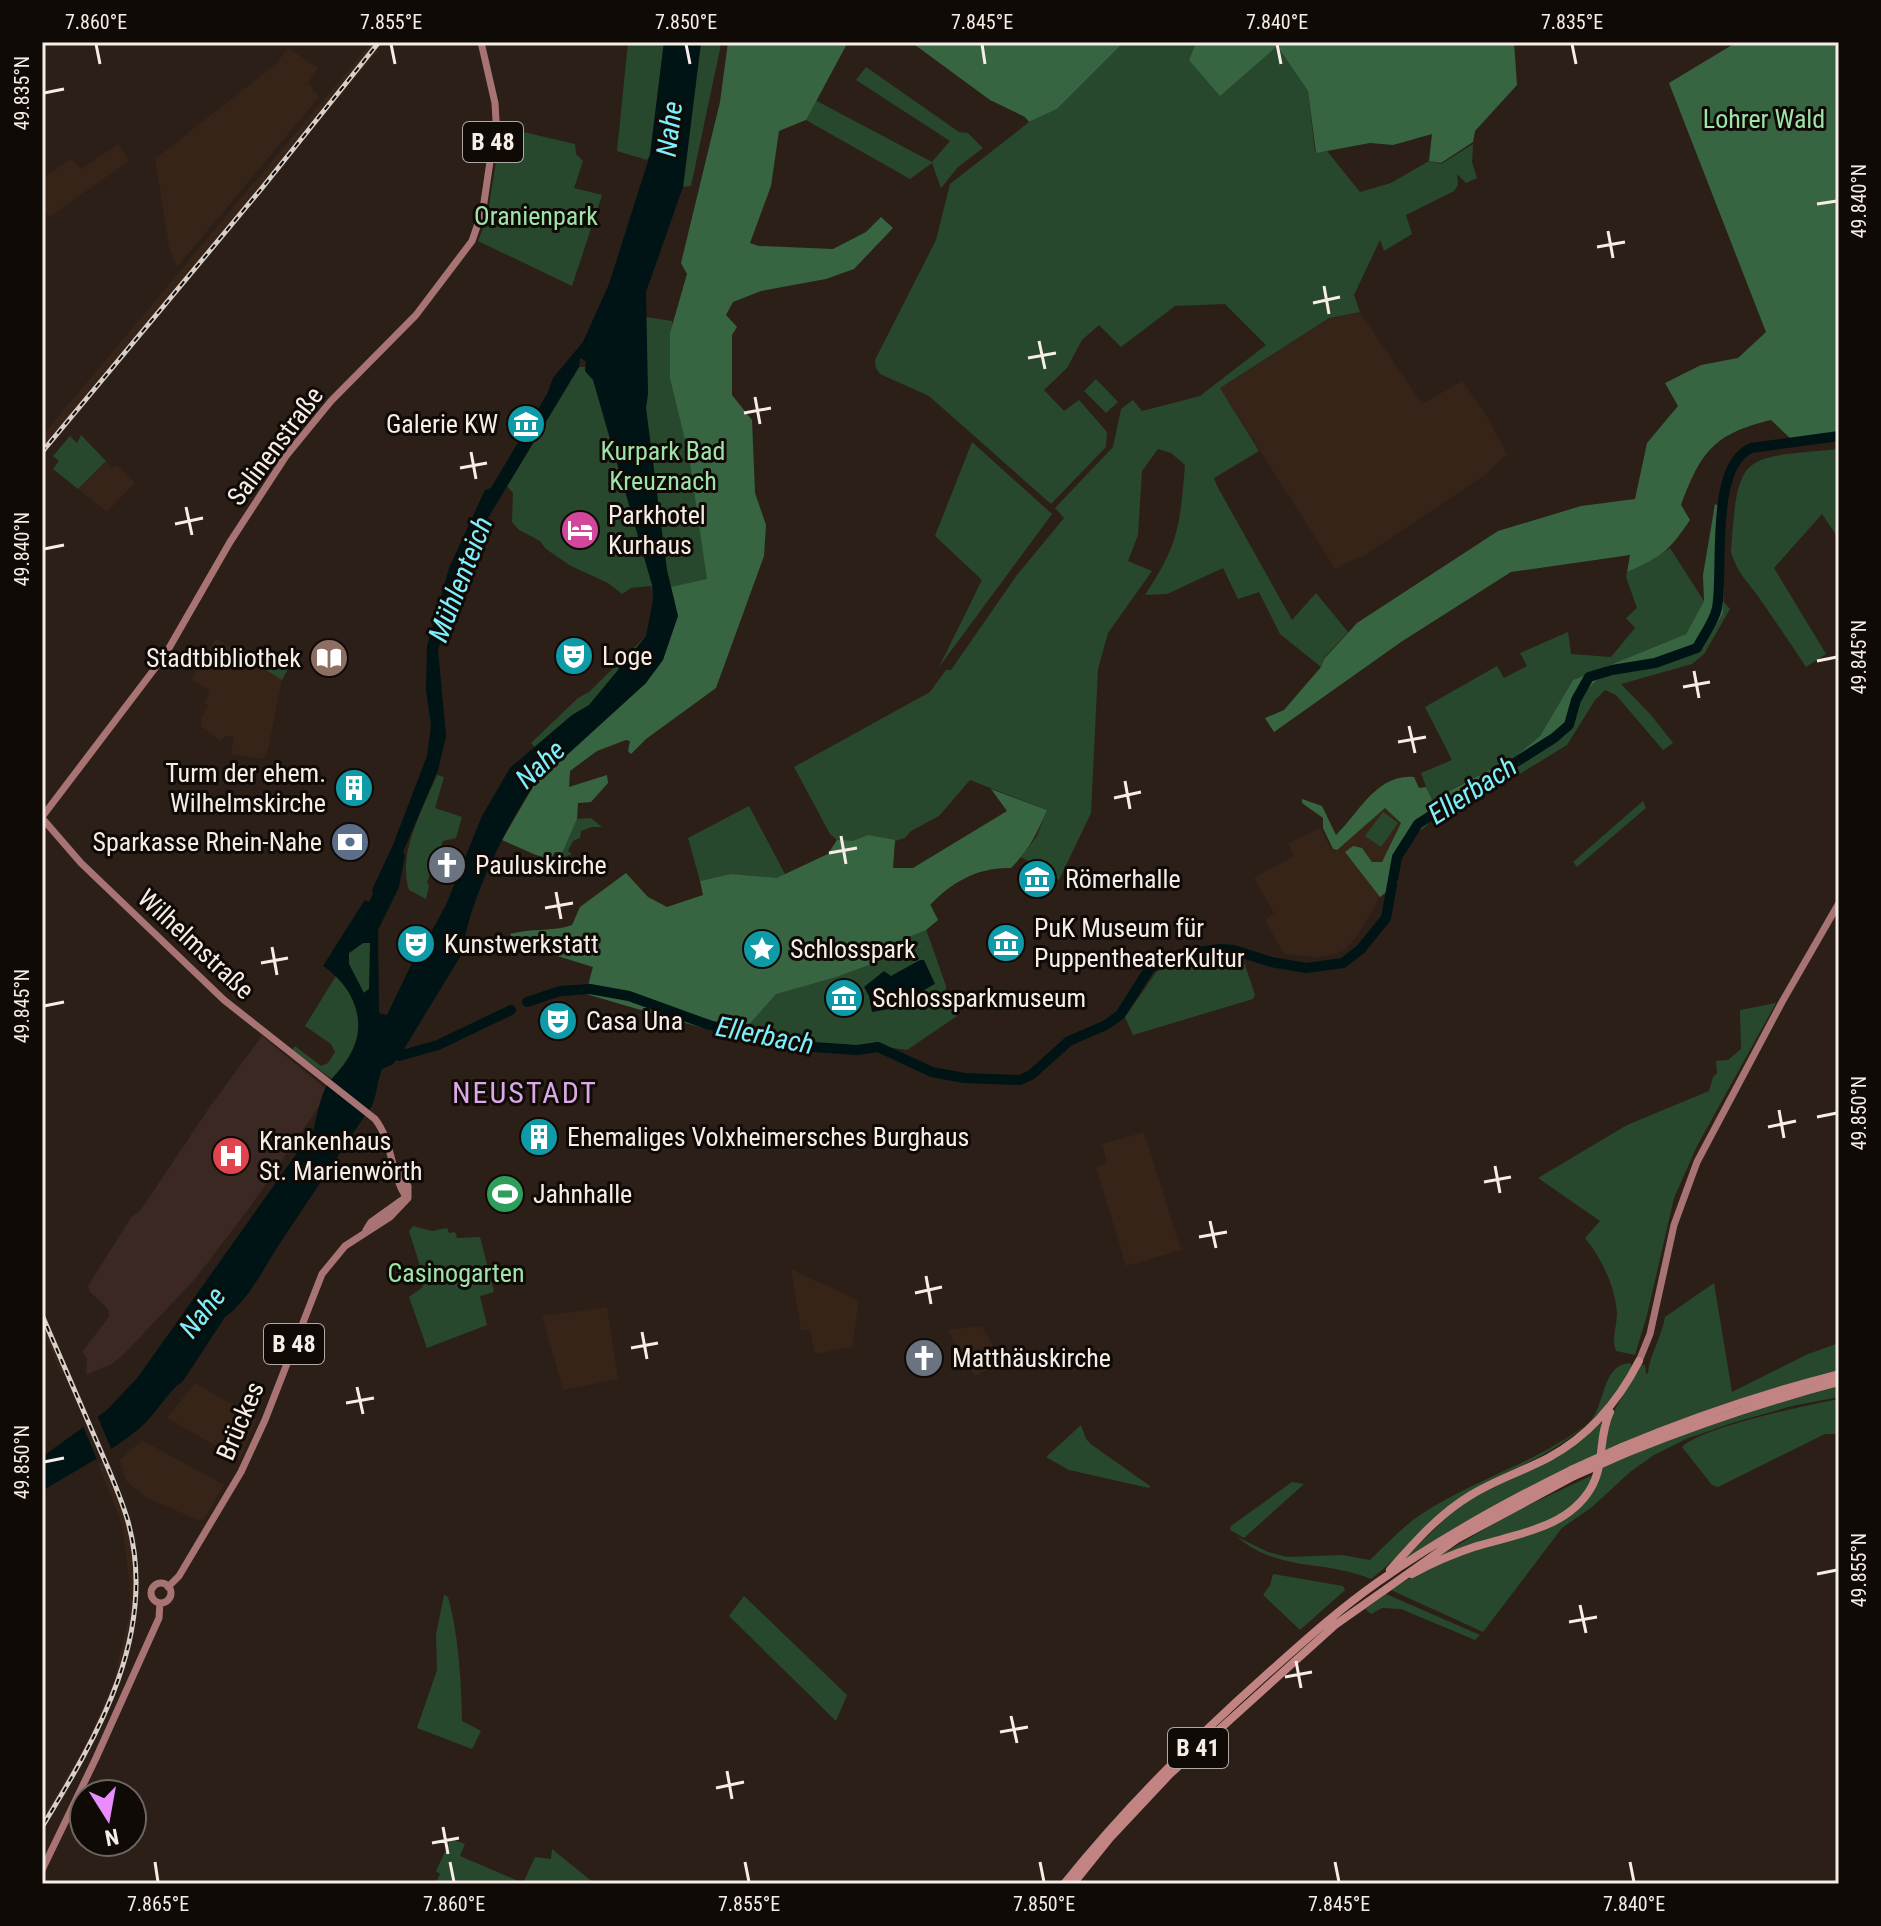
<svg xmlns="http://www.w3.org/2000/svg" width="1881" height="1926" viewBox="0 0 1881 1926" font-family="'Roboto Condensed',sans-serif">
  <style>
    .built { fill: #372418 }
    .medical { fill: #3b2823 }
    .green { fill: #28482d }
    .forest { fill: #386541 }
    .water { fill: #001315; fill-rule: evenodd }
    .pier { fill: #2c1f17 }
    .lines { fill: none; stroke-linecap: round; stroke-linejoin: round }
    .river { stroke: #001315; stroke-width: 10 }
    .major { stroke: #a87473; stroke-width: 7 }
    .highway { stroke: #c28483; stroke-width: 8 }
    .rail-casing { stroke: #d8cfc9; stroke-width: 5 }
    .rail { stroke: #100a07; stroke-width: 2; stroke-dasharray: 6; stroke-linecap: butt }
    .highway-bridge { stroke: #c28483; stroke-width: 8 }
    .ticks { fill: none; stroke: #f6ede7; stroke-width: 3 }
    .labels { text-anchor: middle; stroke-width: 6; stroke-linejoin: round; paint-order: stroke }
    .shield { fill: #100a07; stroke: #b1a9a4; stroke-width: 2 }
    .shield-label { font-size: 24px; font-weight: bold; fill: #f6ede7 }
    .park-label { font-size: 26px; fill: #9ee4a9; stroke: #100a07 }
    .poi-label { font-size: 26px; fill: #f6ede7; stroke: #100a07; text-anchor: start }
    .street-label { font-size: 26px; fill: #f6ede7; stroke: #100a07 }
    .water-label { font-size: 28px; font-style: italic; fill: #7cf1fd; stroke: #100a07 }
    .quarter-label { font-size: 30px; letter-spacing: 2px; fill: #dba9e6; stroke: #100a07 }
    .neatline { fill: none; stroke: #f6ede7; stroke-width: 3 }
    .ticks-label { font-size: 20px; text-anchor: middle; fill: #f6ede7 }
  </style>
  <rect width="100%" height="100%" fill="#2c1f17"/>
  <path class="built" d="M372,42h13l-343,415v-21z
    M288,48l30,20 -10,15 11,14 -142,170 -8,-20 -14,-88 121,-95z
    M118,144l11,17 -80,56 -7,-7v-32l29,-19 10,10z
    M1360,312l62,92 40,-23 23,32 22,41 -22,21 -120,80 -20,8 -9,7 -116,-182 109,-70z
    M106,461l7,7 4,-3 18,18 -28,29 -29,-23z
    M216,638l44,29 9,-16 23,10 -10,19 -14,69 -5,10 -32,-5 3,-17 -8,-1 -6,5 -19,-15v-7l7,-13 -4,-3 6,-13 -19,-10z
    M1382,789l38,31 -28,44 -15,38 -19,33 -13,15 -12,5 -17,2 -32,-3 -19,-34 9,-7 -20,-35 40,-22 -6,-13 33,-15 10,22 5,1z
    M1144,1132l37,118 -55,16 -30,-99 11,-5 -5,-18z
    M791,1269l68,32 -7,46 -37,7 -5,-24h-9z
    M607,1307l11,72 -55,11 -21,-74z
    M42,1310l25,60 -6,4 -19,-45z
    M982,1326l19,36 -26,14 -28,-46z
    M195,1383l62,36 -17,41 -73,-42z
    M142,1440l82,45 -20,34 -6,1 -51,-22 -21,-17 -6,-21z
    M105,1459l17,41 11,41 4,45 -2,33 -5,33 -25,68 -63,110v-12l39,-64 31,-67 17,-70 1,-31 -8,-62 -24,-60z"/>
  <path class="medical" d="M262,1036l63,52 -3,14 -72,105 -55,72 -69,73 -14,12 -26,11 1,-16 -5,-7 27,-35 -1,-8 -18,-17 -2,-6 44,-70 8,-5 71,-106z"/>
  <path class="green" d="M628,42h36l-14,113 -3,5 -30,-9z
    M701,42h19v7l-29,137 -8,1z
    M1124,42h72l-7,18 87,-15 32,46 7,61 12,-1 33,41 31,-9 38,-22 12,3 32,-20 -1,18 5,16 -11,5 -9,-9 1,11 -4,6 -48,24 6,19 -28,17 -4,-11 -26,55 6,17 -31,6 -109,70 39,63 -45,27 3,8 75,134 24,-27 32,39 -24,26 -3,9 -41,-33 -21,-42 -21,7 -15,-31 -56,26 -22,1c34,-51 35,-70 40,-130l-14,-12 -13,-4 -16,22 -4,64 -10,26 24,10 -44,62 -10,36 -7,144 -32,67 -38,-23 16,-21 10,-26 -77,-30 -31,36 -28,15 -6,7 -10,3 -3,27h21l25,52 -12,9 20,57 -1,11 12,19 -50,34c-22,-4 -34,-4 -55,-4 -27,0 -54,-5 -80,-10 -63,-11 -123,-35 -183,-55l4,-14 78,-37 59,-56 -30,7 -12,-43 61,-32 36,68 43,-20 9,-14 -7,-6 -36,-67 136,-75 16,-22h5l66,-95 47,-57 -9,-10 58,-61 8,-38 12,-9 9,11 58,-15 66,-51 -41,-41 -50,2 -54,41 -22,-22 -17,15 -15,28 -23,22 20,21 15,-11 28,32 -1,15 -55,57 -122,-108 -49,-22 -4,-6 -1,-8 61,-120 14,-56 79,-62 28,-13z
    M866,67l93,65 9,1 15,15 -25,19 -17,21 -9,-25 -22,16 -104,-59 9,-20 117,62 18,-21 -94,-61z
    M506,128l69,16 1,10 7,7 -9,27 28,7 -30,91 -94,-45 9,-23 14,-87z
    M645,317l27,4 4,33 24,56 13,201 -154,164 -28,-32 47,-45 11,-6 57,-56 8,-32 -3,-18 -20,2 -9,6 -14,-11 -37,-17 -25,-17 -6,-8 -21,-11 -7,-8 1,-29 -6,-7 72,-119h6l1,4z
    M1096,379l22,23 -12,11 -22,-22z
    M81,435l25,26 -28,28 -25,-20 6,-8 -6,-5 17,-20 7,7z
    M972,442l80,72 -113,153 43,-87 -47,-44z
    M1839,449v90l-17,-25 -48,54 52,86 -20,13c-15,-23 -31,-46 -46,-68 -13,-19 -22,-24 -29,-47 7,-103 11,-93 108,-103z
    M1670,548l34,53 -18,33 -113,46 -33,56 -24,20 -85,44 -10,-27 31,-13 -27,-53 72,-41 7,12 23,-12 -7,-13 48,-21 3,22 40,3 24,-29 -9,-10 11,-10 -11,-31 1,-5 27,-13z
    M1722,600l8,9 -26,45 -12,10 -71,20 30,31 22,28 -10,7 -47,-55 -11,-5 -10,10 -28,45 -106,65 -13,-1 120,-79 15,-36 17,-17 88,-20 15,-11 20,-32z
    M269,651l23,10 -10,19 -21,-13z
    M437,775l7,2 -9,31 27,9 -6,21 -13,3 -16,41 2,4 -3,13 -17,-9c-12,-37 14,-81 28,-115z
    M1643,801l3,7 -69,59 -4,-5z
    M1383,812l15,11 -17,24 -16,-11z
    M591,818l11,9h-10l-11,4 -1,7 -7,3 -5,10 4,3 -10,4 1,-9 14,-30z
    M363,943h7v46l-7,4 -14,-29v-11z
    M1228,953l15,6 12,36 -2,4 -120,36 -8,-18 32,-46 36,-16z
    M336,976c35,37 27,67 -4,103l-40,-29 3,-4 26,20 7,-3 7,-11 -4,-8 -26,-18z
    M1776,1003l-79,143 -23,52 -27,117 -12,40 -19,-4c-5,-11 1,-25 1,-38 -2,-27 -15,-54 -32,-75l15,-17 -62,-43 89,-53 82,-34 4,-14 4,-4 -1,-12 12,-1 13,-11 -1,-39z
    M413,1226l19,5 15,-3 2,5 6,-1 2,6 23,-1 14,55 -14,4 7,29 -60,23 -18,-51 14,-10 -1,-15 -13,-41z
    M1714,1283l18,109 76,-38 31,-11v54l-47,9 -60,17 -46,16 -32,16 -24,17 -38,35 -30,21 -79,104 -92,-42 16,-10 47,-23 74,-23 63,-40 15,-69 34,-60h5l1,9 2,-1c1,-16 14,-37 17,-56z
    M1630,1363l2,3c-25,49 -63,77 -111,100 -20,9 -42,18 -59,32 -32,25 -59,56 -91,81 -49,-20 -90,-6 -134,-42l31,15 19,5 55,-2 28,5c16,-15 32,-33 50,-45 53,-35 116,-52 167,-91 20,-16 12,-58 43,-61z
    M1839,1399v35h-14l-107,53 -6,-2 -30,-38c19,-20 126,-42 157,-48z
    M1599,1422l3,2 -2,29 -194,108 -2,-2 44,-43 20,-16 79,-38z
    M1081,1425l5,14 6,6 58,41 -1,2 -80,-18 -23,-13z
    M1597,1473l-11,21 -25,23 -129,43 82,-48z
    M1292,1482l12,2 -60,54 -14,-8 1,-4z
    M1273,1574l70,12 2,4 -45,40 -37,-35 7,-10z
    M1386,1594l94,41 -5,5 -74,-31 -19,-1 -11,6 -6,-5z
    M444,1595l4,2c11,40 13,83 14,124l19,10 -9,18 -55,-21 20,-58 -1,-35z
    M744,1596l103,99 -11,26 -107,-105z
    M451,1839l14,5 -5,12 63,27 12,-26 16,2 1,-10 43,35h-160l5,-10 -4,-3z"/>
  <path class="forest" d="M728,42h120l-42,78 -27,11 -8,55 -21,57 9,3 74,3 33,-17 15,-15 12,11 -39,41 -28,10 -65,12 -28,11 -7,13 11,12 -5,8v60l20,25 3,73 11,32 -2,31 -48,132 -70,51 -15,15 -3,-3 2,-10 -4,-1 -29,11 -27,20 -1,16 38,-12 1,8 -17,19 -13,1 -1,16 -15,34 -7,-1 -4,7 -15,-4 -34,-15 32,-55 112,-102 32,-67 -7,-29 36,-8 -18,-123 -19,-78v-45l17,-59 -6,-11 39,-161z
    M911,42h213l-67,67 -28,13 -4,-5 -35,-17z
    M1196,42h318l3,43 -42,46 -2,11 -32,21 -12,-2 3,-27 -39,11 -23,-2 -54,10 -8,-62 -31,-45 -57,50 -31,-36z
    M1737,42h102v392l-47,6 -21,-20c-58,14 -70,32 -90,85l9,15c-22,32 -27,36 -63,52l3,-17 -119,17 -110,70 -127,90 -9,-14 19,-8 37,-43 3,-8 33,-36 141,-92 83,-25 54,-7 12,-56 31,-37 -13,-23 36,-18 37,-7 28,-26 -97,-249z
    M1715,504l10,6 -2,104 -20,32 -15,11 -88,20 -17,17 -15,36 -108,69 -46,36 -17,30 1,18 -18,14 -35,-45 8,-6 9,2 10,14h10l19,-39 -16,-15 -48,42 -4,-1 -10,-21v-10l-21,-15v-4l20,7 14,29c22,-21 41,-62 78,-58l5,11 7,-1 6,13 84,-44 24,-20 33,-56 113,-46 18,-33 -1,-26z
    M991,789l56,21c-9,22 -19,41 -36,58 -33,-1 -59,14 -81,37l8,15 -12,10 -28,11 3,11 30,-10 -95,35 -60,17 -39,44 -151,-44 7,-27 -78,-24 -5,-9c21,-6 43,-2 62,-9l8,-18 46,-34 22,24 19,10 36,-12 -3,-14 30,-7 47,4 51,-24 9,-14 16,1 15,-6 27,5 -2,28h20l94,-57z"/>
  <path class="water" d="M664,42h37l-18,145 -37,105 2,102 -2,14 21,162 11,46 -15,44 -17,23 -112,102c-26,37 -68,122 -71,167l-59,97 -11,15 -11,5c-8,20 -3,32 -18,48 -27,40 -53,80 -80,120 -18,26 -33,61 -59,80l-42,64c-17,12 -26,32 -42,46 -30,25 -66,44 -99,64v-34l65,-47 31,-33 176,-248c2,-11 7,-33 12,-42 5,-9 14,-16 20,-25 24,-34 11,-73 -23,-96l36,-57 6,-9 4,2 4,-8 -1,-4 21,-45 34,-89 4,-31 -5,-35 1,-44 22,-78 36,-78 6,-2 56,-94 6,-16 30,-36 26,-58 41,-129zM580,358l6,3 -1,10 8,9 59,205 1,15 -7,36 -57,69 -17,10 -62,53 -28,48 -36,89 -17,31h-4l-38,79 -8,-2 -1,-83 21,-43 6,-32 -2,-3 35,-82 8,-34 -8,-86 27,-84 12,-30 102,-169zM363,943h7l-1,46 -5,4 -15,-29v-11z
    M920,960h4l11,24 -33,18h-9l-4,7 -17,3 -3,-16 -5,-9 20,-16 7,5z"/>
  <path class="pier" d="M96,1413l17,40 -15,9 -16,-38z"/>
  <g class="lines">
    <path class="river" d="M527,1002l33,-11 30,-2 39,7 80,29 90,21 58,4 21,-3 54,25 32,6 56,2 11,-5 38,-34 37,-16 14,-10 30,-47 31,-14 39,-5 14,1 37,12 35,6 37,-5 18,-14 25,-31 11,-61 21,-33 136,-86 15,-13 7,-25 13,-23 23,-7 43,-7 42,-15c6,-12 17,-26 20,-40 7,-39 -8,-141 34,-160l88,-12
      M387,1051l12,5 39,-11 73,-35"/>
    <path class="major" d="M42,817l123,-162 65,-113 56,-86 45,-55 85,-86 56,-74 11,-32 13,-88 -1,-18 -14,-61
      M42,818l39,45 143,137 151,119c18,23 15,54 31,78l-35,25 -5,8
      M1639,1361l11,-27 24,-109 23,-63 85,-160 57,-99
      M151 1593a10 10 0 1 1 20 0a10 10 0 1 1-20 0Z
      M168,1587l11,-11 62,-104 24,-52 57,-146 23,-28 45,-29 18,-19v-12l-13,-19
      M42,1870l54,-112 63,-140 1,-15"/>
    <path class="highway" d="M1622,1447c71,-30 143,-54 217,-73
      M1626,1453c70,-28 140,-52 213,-71
      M1390,1570c24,-27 49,-56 81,-75 24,-15 52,-24 77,-37 41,-22 70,-56 91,-97
      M1412,1574c20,-11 41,-20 62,-27 41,-13 93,-18 117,-59 14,-24 7,-51 19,-76
      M1064,1884c61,-76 129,-144 202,-209 36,-32 72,-65 112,-93 61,-43 126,-79 193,-112
      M1073,1884l37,-46 60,-64 165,-149 122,-86 117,-63"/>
    <defs>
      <path id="rail" d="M42,452l220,-264 117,-146
        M42,1315c17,40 34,79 51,118 12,28 25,56 34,85 33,113 -29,217 -85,309"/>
    </defs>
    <use href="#rail" class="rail-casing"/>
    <use href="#rail" class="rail"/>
    <path class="highway-bridge" d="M1571,1470l51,-23
      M1574,1476l52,-23"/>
  </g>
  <path class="ticks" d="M96,44l4,20M391,44l4,20M686,44l4,20M982,44l3,20M1277,44l4,20M1572,44l4,20M44,93l20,-4M1817,204l20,-3M1608,231l5,27M1597,247l28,-5M1324,286l5,28M1313,303l27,-6M1039,341l6,28M1028,358l28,-5M755,397l5,27M744,413l27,-5M471,452l5,27M460,468l27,-5M186,507l6,28M175,524l28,-6M44,549l20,-4M1817,661l20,-4M1694,671l5,27M1683,687l27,-5M1409,726l6,27M1398,742l28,-5M1125,781l5,28M1114,798l27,-6M841,836l5,28M829,853l28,-5M556,892l5,27M545,908l28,-5M272,947l5,28M261,963l27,-5M44,1006l20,-4M1779,1110l5,28M1817,1117l20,-4M1768,1127l28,-6M1495,1166l5,27M1484,1182l27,-5M1210,1221l6,27M1199,1237l28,-5M926,1276l5,28M915,1293l27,-6M642,1332l5,27M631,1348l27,-5M357,1387l6,27M346,1403l28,-5M44,1462l20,-4M1817,1574l20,-4M1580,1605l6,28M1569,1622l28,-5M1296,1661l5,27M1285,1677l27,-5M1011,1716l6,27M1000,1732l28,-5M727,1771l5,28M716,1788l28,-6M443,1827l5,27M432,1843l27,-5M155,1862l3,20M450,1862l4,20M745,1862l4,20M1040,1862l4,20M1335,1862l4,20M1630,1862l4,20"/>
  <defs>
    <symbol id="museum-disc" viewBox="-11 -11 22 22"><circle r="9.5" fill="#0f9aa8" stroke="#100a07"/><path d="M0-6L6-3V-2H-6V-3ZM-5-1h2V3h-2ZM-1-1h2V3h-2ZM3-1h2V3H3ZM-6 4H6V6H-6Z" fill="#fff"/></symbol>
    <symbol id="hotel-disc" viewBox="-11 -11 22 22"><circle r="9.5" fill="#d1479c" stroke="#100a07"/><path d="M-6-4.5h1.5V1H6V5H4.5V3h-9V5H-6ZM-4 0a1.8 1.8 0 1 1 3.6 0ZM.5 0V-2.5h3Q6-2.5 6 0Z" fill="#fff"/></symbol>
    <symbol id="theatre-disc" viewBox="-11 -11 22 22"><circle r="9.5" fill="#0f9aa8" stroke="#100a07"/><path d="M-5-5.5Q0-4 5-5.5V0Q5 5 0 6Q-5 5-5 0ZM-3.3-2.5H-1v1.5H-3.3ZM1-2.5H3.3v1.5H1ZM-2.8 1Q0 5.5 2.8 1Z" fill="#fff"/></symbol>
    <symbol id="library-disc" viewBox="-11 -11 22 22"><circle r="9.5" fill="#8d6e63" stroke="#100a07"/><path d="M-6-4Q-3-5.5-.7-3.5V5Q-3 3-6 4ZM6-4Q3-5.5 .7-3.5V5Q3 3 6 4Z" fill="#fff"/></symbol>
    <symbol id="building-disc" viewBox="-11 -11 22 22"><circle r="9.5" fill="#0f9aa8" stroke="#100a07"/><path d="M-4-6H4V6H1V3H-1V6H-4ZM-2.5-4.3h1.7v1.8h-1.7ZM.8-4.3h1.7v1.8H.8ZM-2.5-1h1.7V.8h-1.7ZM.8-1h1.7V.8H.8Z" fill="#fff"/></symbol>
    <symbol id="bank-disc" viewBox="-11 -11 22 22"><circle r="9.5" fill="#5c6f8a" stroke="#100a07"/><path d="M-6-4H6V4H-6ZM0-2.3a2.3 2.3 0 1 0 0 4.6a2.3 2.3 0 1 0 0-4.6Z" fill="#fff"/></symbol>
    <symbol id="church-disc" viewBox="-11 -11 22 22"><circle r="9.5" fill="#6b7280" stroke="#100a07"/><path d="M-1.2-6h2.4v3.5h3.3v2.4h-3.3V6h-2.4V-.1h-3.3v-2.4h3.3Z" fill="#fff"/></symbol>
    <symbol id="sight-disc" viewBox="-11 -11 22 22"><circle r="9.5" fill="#0f9aa8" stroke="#100a07"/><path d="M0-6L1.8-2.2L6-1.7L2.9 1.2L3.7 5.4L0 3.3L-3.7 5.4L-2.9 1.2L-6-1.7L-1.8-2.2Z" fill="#fff"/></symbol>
    <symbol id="hospital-disc" viewBox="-11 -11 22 22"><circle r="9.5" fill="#e0444e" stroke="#100a07"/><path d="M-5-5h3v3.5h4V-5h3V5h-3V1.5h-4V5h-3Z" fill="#fff"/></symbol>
    <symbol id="stadium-disc" viewBox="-11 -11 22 22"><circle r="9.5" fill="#2e9e5b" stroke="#100a07"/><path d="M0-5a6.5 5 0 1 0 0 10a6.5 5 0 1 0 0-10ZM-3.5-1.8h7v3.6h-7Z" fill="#fff"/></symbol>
  </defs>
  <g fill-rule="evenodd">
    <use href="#museum-disc" x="504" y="402" width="44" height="44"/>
    <use href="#hotel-disc" x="558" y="508" width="44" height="44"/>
    <use href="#theatre-disc" x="552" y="634" width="44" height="44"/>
    <use href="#library-disc" x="307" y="636" width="44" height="44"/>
    <use href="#building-disc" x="332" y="766" width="44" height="44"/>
    <use href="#bank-disc" x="328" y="820" width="44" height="44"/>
    <use href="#church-disc" x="425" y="843" width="44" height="44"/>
    <use href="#museum-disc" x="1015" y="857" width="44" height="44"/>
    <use href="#museum-disc" x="984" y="921" width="44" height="44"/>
    <use href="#theatre-disc" x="394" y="922" width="44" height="44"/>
    <use href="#sight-disc" x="740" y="927" width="44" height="44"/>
    <use href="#museum-disc" x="822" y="976" width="44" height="44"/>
    <use href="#theatre-disc" x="536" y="999" width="44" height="44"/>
    <use href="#building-disc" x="517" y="1115" width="44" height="44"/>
    <use href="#hospital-disc" x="209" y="1134" width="44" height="44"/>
    <use href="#stadium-disc" x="483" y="1172" width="44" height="44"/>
    <use href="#church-disc" x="902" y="1336" width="44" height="44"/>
  </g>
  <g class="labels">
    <g class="shield">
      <rect x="463" y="122" width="60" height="40" rx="6"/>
      <rect x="264" y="1324" width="60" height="40" rx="6"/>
      <rect x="1168" y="1728" width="60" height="40" rx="6"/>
    </g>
    <g class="shield-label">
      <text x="493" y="150">B 48</text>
      <text x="294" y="1352">B 48</text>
      <text x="1198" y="1756">B 41</text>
    </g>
    <g class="park-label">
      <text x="1764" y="128">Lohrer Wald</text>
      <text x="536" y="225">Oranienpark</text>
      <text x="663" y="460">Kurpark Bad<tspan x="663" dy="30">Kreuznach</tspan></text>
      <text x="456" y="1282">Casinogarten</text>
    </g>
    <g class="poi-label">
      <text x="498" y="433" text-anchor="end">Galerie KW</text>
      <text x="608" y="524">Parkhotel<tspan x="608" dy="30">Kurhaus</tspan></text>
      <text x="602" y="665">Loge</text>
      <text x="301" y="667" text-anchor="end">Stadtbibliothek</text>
      <text x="326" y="782" text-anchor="end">Turm der ehem.<tspan x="326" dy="30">Wilhelmskirche</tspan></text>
      <text x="322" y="851" text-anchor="end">Sparkasse Rhein-Nahe</text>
      <text x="475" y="874">Pauluskirche</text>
      <text x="1065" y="888">Römerhalle</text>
      <text x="1034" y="937">PuK Museum für<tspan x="1034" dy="30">PuppentheaterKultur</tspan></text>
      <text x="444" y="953">Kunstwerkstatt</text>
      <text x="790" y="958">Schlosspark</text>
      <text x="872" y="1007">Schlossparkmuseum</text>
      <text x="586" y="1030">Casa Una</text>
      <text x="567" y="1146">Ehemaliges Volxheimersches Burghaus</text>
      <text x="259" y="1150">Krankenhaus<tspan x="259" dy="30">St. Marienwörth</tspan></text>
      <text x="533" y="1203">Jahnhalle</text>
      <text x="952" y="1367">Matthäuskirche</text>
    </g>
    <g class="street-label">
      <text transform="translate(275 446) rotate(-53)" y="9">Salinenstraße</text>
      <text transform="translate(196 944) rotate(43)" y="9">Wilhelmstraße</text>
      <text transform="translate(240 1421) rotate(-67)" y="9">Brückes</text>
    </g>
    <g class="water-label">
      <text transform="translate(669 129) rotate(-83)" y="10">Nahe</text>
      <text transform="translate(460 579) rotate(-69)" y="10">Mühlenteich</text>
      <text transform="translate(540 764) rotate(-43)" y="10">Nahe</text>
      <text transform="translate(1472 790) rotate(-33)" y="10">Ellerbach</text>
      <text transform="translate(765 1035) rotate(11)" y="10">Ellerbach</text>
      <text transform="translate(202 1312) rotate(-52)" y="10">Nahe</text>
    </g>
    <g class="quarter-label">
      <text x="525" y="1103">NEUSTADT</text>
    </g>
  </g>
  <rect width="1881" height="1926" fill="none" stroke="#100a07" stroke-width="88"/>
  <g transform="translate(108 1818) rotate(169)"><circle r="38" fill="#100a07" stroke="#6c6561" stroke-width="2"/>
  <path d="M0-6L14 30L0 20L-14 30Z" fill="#e98dfe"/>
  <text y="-12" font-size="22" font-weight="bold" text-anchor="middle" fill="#f6ede7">N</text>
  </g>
  <rect x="44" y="44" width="1793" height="1838" class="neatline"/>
  <g class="ticks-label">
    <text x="96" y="29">7.860°E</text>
    <text x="391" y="29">7.855°E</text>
    <text x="686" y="29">7.850°E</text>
    <text x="982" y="29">7.845°E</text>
    <text x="1277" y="29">7.840°E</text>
    <text x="1572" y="29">7.835°E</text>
    <text transform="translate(22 93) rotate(-90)" y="7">49.835°N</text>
    <text transform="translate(1859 201) rotate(-90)" y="7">49.840°N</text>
    <text transform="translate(22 549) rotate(-90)" y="7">49.840°N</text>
    <text transform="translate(1859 657) rotate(-90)" y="7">49.845°N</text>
    <text transform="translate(22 1006) rotate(-90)" y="7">49.845°N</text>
    <text transform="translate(1859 1113) rotate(-90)" y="7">49.850°N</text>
    <text transform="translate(22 1462) rotate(-90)" y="7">49.850°N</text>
    <text transform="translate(1859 1570) rotate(-90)" y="7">49.855°N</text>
    <text x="158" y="1911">7.865°E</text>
    <text x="454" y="1911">7.860°E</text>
    <text x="749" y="1911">7.855°E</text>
    <text x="1044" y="1911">7.850°E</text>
    <text x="1339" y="1911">7.845°E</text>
    <text x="1634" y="1911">7.840°E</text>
  </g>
</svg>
